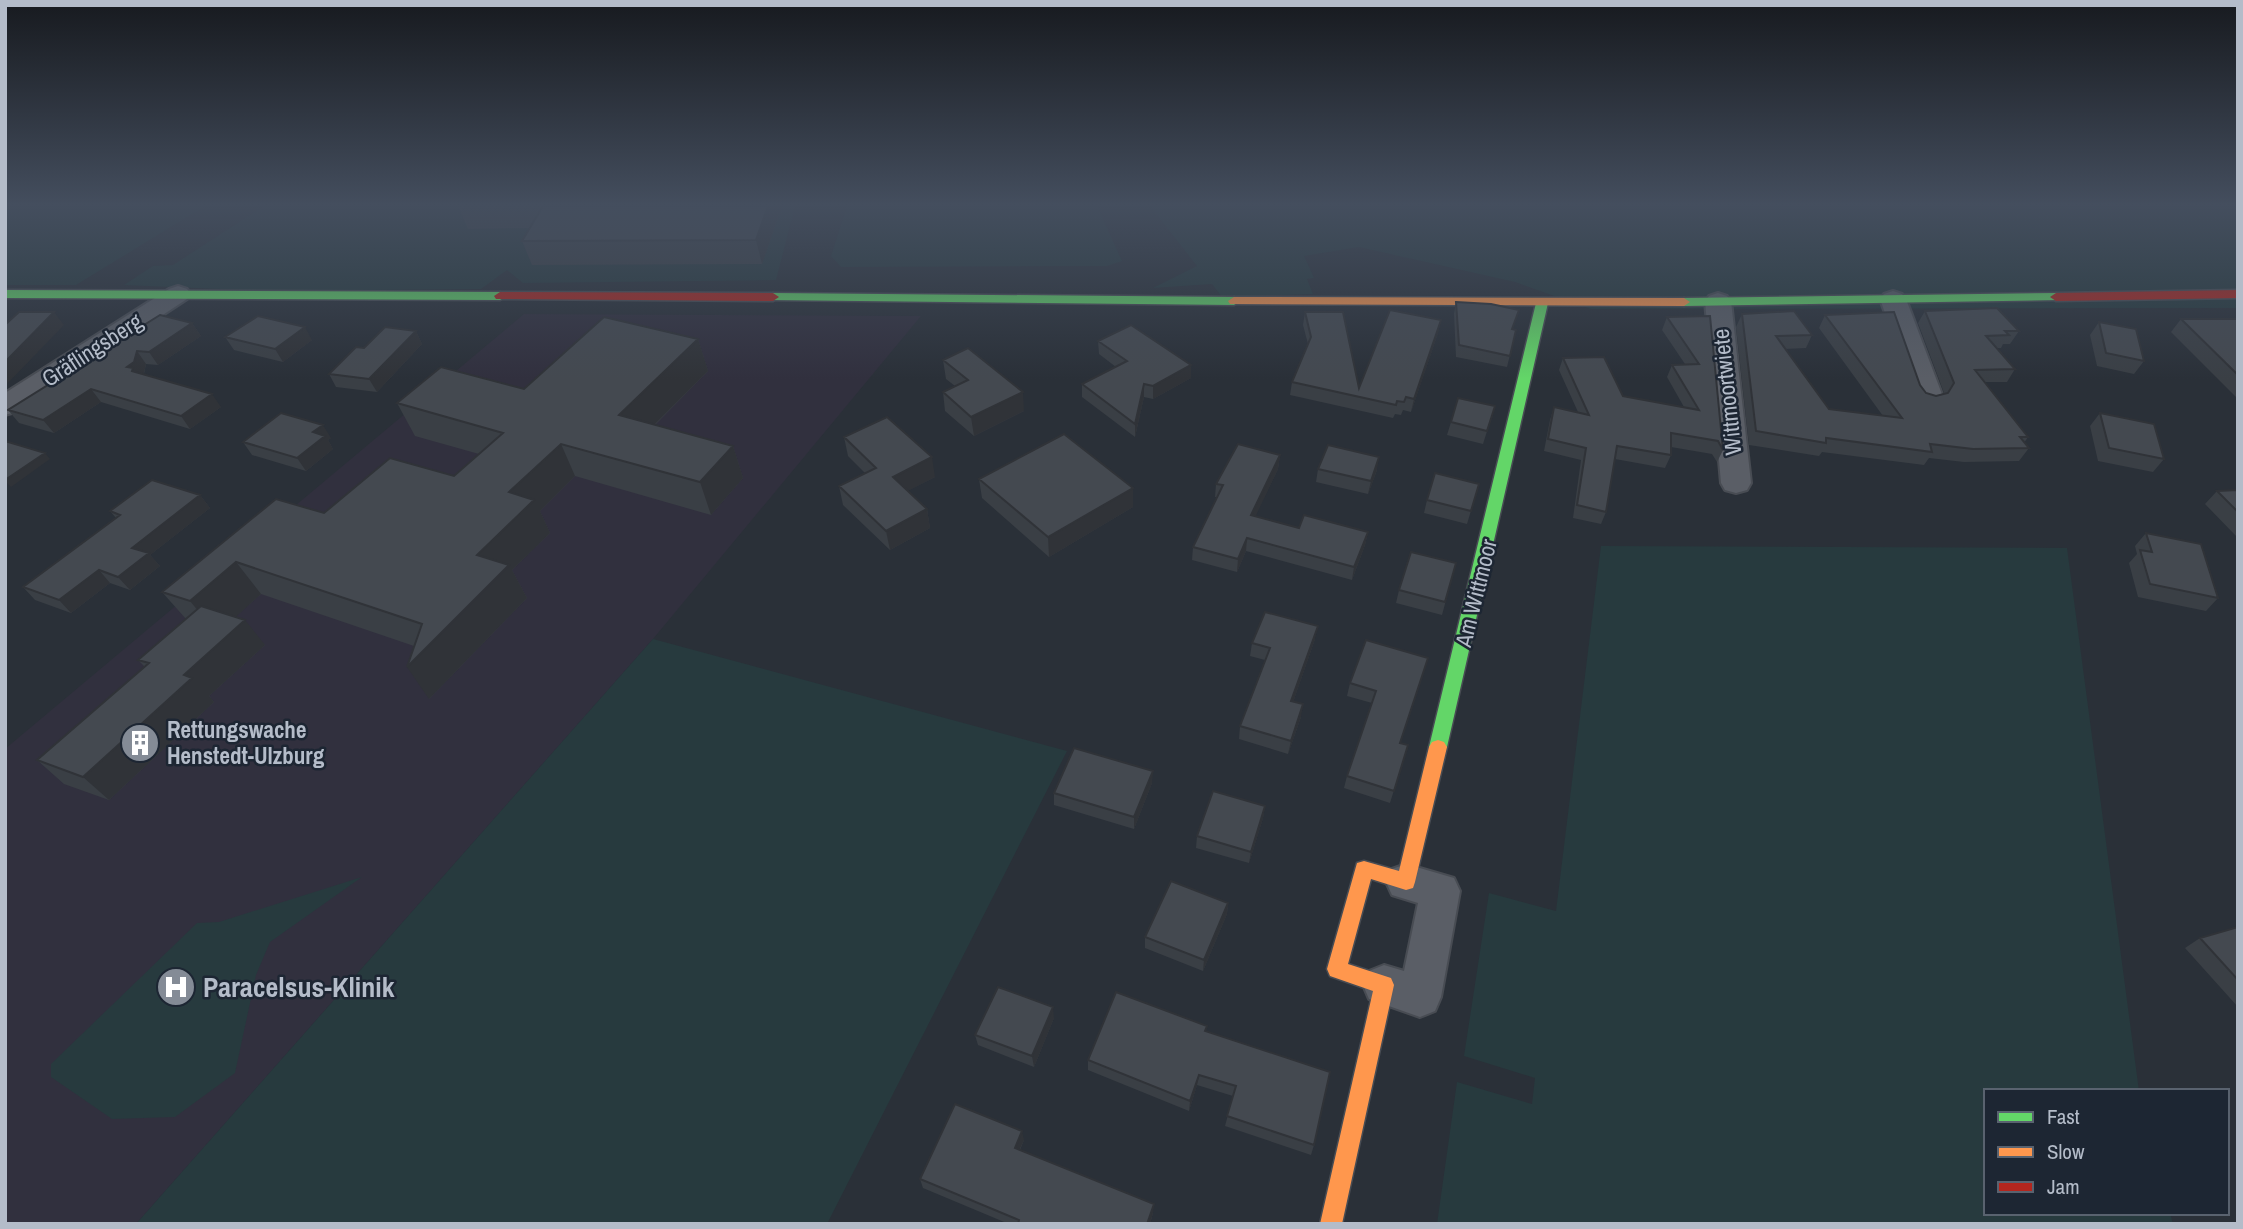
<svg xmlns="http://www.w3.org/2000/svg" width="2243" height="1229" viewBox="0 0 2243 1229" font-family="'Archivo Narrow',sans-serif">
  <style>
    .medical { fill: #31303e }
    .green { fill: #273a3e }
    .lines { fill: none; stroke-linecap: round; stroke-linejoin: round }
    .street-casing { stroke: #484c53; stroke-width: 4 }
    .fast-casing { stroke: #484c53; stroke-width: 3 }
    .slow-casing { stroke: #484c53; stroke-width: 3 }
    .jam-casing { stroke: #484c53; stroke-width: 3 }
    .street { fill: #5a5e66; fill-rule: evenodd }
    .fast { fill: #63d668; fill-rule: evenodd }
    .slow { fill: #ff974d; fill-rule: evenodd }
    .jam { fill: #b3261e; fill-rule: evenodd }
    .wall { fill: #3a3f45 }
    .shaded-wall { fill: #303338 }
    .building { fill: #444950; stroke: #303338; stroke-width: 2 }
    .labels { text-anchor: middle; stroke-width: 5; stroke-linejoin: round; paint-order: stroke }
    .street-label { font-size: 23px; fill: #b4bcc9; stroke: #1d2633 }
    .poi-label { font-size: 23px; font-weight: bold; fill: #b4bcc9; stroke: #1d2633; text-anchor: start }
    .near-poi-label { font-size: 28px; font-weight: bold; fill: #b4bcc9; stroke: #1d2633; text-anchor: start }
  </style>
  <rect width="100%" height="100%" fill="#2a3038"/>
  <path class="medical" d="M524,314l397,2 -268,323 -517,585h-131v-475z"/>
  <path class="green" d="M5,206h200l-129,79h-71z
    M264,206h531l-19,74 -253,3 -16,-13 -26,19 -211,2 -146,-6 29,-19 20,-1z
    M847,206h250l25,55 -15,5 -266,1 -10,-11z
    M1150,206h1088v102l-647,1 -76,-27 -156,-35 -55,9 10,22 -7,1 6,15 -91,3 -10,-13 -59,4 44,-22z
    M1601,546l466,2 72,543h-153v122h184l3,11h-736l20,-142 75,22 3,-26 -71,-22 25,-163 67,18z
    M653,639l414,112 -240,473h-691z
    M362,877l-92,65 -14,33 -21,98 -60,44 -63,2 -61,-42v-13l146,-141 22,-1z"/>
  <g class="lines">
    <defs>
      <path id="street" d="M178,286l9,3 4,5 -4,5 -172,113 -10,3v-22l164,-104z
        M1893,291l9,3 4,5 37,98 -4,6 -10,3 -10,-3 -4,-6 -35,-98 4,-5z
        M1718,293l9,3 4,5 20,182 -4,7 -11,3 -11,-3 -4,-7 -16,-182 4,-5z
        M1406,864l48,14 6,13 -19,106 -6,14 -15,6 -51,-18 -6,-14 6,-14 15,-6 20,6 14,-68 -26,-8 -6,-13 6,-13z"/>
      <path id="fast" d="M5,290l495,2 6,4 -6,4 -495,-2z
        M773,293l461,4 6,4 -6,4 -465,-5 -2,-3z
        M2056,293l4,1v6l-376,6 -6,-4 6,-4z
        M1542,299l6,4 -101,444 -3,5 -6,2 -6,-2 -3,-5 107,-444z"/>
      <path id="slow" d="M1234,297l450,1 6,4 -6,4 -454,-2 -2,-3z
        M1438,740l6,2 3,5 -32,135 -2,6 -7,2 -35,-11 -23,85 43,14 3,7 -52,239h-22l53,-233 -43,-15 -3,-7 30,-106 7,-2 35,10 30,-124 3,-5z"/>
      <path id="jam" d="M2238,290v8l-182,3 -6,-4 6,-4z
        M500,292l273,1 6,4 -6,4 -277,-2 -2,-3z"/>
    </defs>
    <use href="#street" class="street-casing"/>
    <use href="#fast" class="fast-casing"/>
    <use href="#slow" class="slow-casing"/>
    <use href="#jam" class="jam-casing"/>
    <use href="#street" class="street"/>
    <use href="#fast" class="fast"/>
    <use href="#slow" class="slow"/>
    <use href="#jam" class="jam"/>
  </g>
  <path class="wall" d="M458,206h324l-20,58 -230,1 -10,-24 8,-13 -62,1z
    M1456,302l60,28 -9,37 -51,-10 -2,-43z
    M1925,311l94,20 -9,13h-7l-2,4h-4l18,21 -8,13h-22l43,55 -4,6 5,5 -10,13 -55,1 -35,-4 -5,7 -102,-13 -3,4 -70,-11 -13,-118 6,-13 70,21 -6,13 -21,1 44,60 54,7 -64,-88 6,-13 95,70 6,8 10,3 8,-3 -26,-70z
    M1305,312l54,76 82,-68 -3,13 -27,79 -8,-2 -2,5 -6,-1 -2,4 -103,-23 2,-13 16,-38 -5,-19z
    M1710,316l13,134 -6,12 -5,-8 -41,-7v8l-6,13 -50,-9 -9,53 -5,12 -28,-6 8,-58 -37,-9 6,-31 4,-13 24,5 -19,-42 4,-12 60,38 61,11 -17,-30 5,-12 13,-1 -23,-34 5,-13z
    M2181,319h57v80l-67,-67z
    M2099,322l45,39 -10,13 -37,-8 -7,-31z
    M192,323l9,13 -43,29 -12,-1 -2,10 77,33 -31,22 -89,-27 -47,31 -35,-10 -11,-13z
    M416,331l6,13 -45,48 -41,-5 -7,-13 35,-26z
    M225,337l87,3 -29,22 -49,-12z
    M698,339l10,32 -53,54 78,21 10,32 -32,37 -136,-39 -35,35 10,22 -38,37 15,28 -98,101 -15,-53 -153,-52 -26,23 30,28 -56,51 5,6 -105,98 -45,-16 -27,-24 108,-93 -7,-7 48,-41 -24,-27 162,-79 130,-37 25,-22 -64,-18 -18,-33 127,-14z
    M1098,341l93,24v13l-38,21 -9,-2 -9,40 -53,-40v-13l34,-17 -17,-13z
    M943,360l81,51 -50,25 -29,-25 -2,-19 12,-6 -9,-7z
    M1495,406l-12,38 -36,-9 4,-13z
    M2100,413l64,46 -11,13 -55,-11 -8,-35z
    M844,437l91,40 -28,14 20,18 3,19 -40,22 -47,-45 -4,-19 26,-13 -17,-17z
    M331,438l-3,2 5,9 -27,22 -54,-16 -9,-13z
    M1280,455l-2,14 -23,47 44,12 69,4 -3,13 -13,35 -106,-29 -9,21 -45,-12 1,-13 24,-50h-2l1,-13z
    M1318,469l59,1 -9,24 -52,-12z
    M979,479l154,28 -84,50 -67,-59z
    M1479,484l-12,40 -43,-11 3,-13z
    M2238,490v47h-1l-32,-33 12,-13z
    M200,495l10,13 -60,47 10,11 -30,24 -20,-7 -39,30 -36,-13 -12,-13 93,-69 -6,-7z
    M2146,533l72,65 -12,13 -68,-14 -9,-34 8,-9 -2,-8z
    M1456,563l-14,52 -46,-12 3,-13z
    M1315,639l-22,63 8,15 -13,37 -49,-15 1,-13 25,-66 -15,-4 2,-13z
    M1366,640l35,103 7,2 -18,58 -46,-15 3,-12 25,-73 -25,-7 3,-13z
    M1152,783l-18,46 -80,-24v-12z
    M1265,806l-2,12 -14,45 -53,-15 1,-12z
    M1228,903l-1,11 -24,57 -58,-23v-11z
    M2238,927v80l-53,-59 15,-10z
    M1054,1018l-20,49 -56,-22 -3,-10z
    M1206,1032l108,113 -3,10 -86,-29 8,-30 -36,-11 -8,26 -101,-41v-10z
    M1024,1140l-4,10 133,63 -3,11h-141l-86,-36 -3,-9z"/>
  <path class="shaded-wall" d="M768,206h14l-20,58 -6,-24z
    M54,312l10,13 -59,61v-24z
    M1441,320l-3,13 -27,79 3,-13z
    M192,323l9,13 -43,29 -9,-13z
    M305,327l7,13 -29,22 -8,-13z
    M416,331l6,13 -45,48 -8,-13z
    M698,339l10,32 -77,77 -12,-33z
    M137,351l9,13 -4,17 -15,-14z
    M1191,365v13l-38,21v-13z
    M1144,384v13l-9,40v-13z
    M91,389l10,13 -47,31 -11,-13z
    M1023,392l1,19 -50,25 -3,-19z
    M212,394l9,13 -31,22 -9,-13z
    M323,425l8,13 -3,2 5,9 -27,22 -9,-13 16,-26z
    M561,444l14,32 -35,35 10,22 -38,37 15,28 -98,101 -22,-32 70,-112 32,-63z
    M733,446l10,32 -32,37 -11,-33z
    M45,453l5,6 -39,28 -6,-6v-1z
    M1280,455l-2,14 -28,59 1,-13z
    M932,457l3,20 -39,20 -3,-20z
    M1379,457l-2,13 -9,24 3,-13z
    M1133,488v19l-84,50 -1,-20z
    M200,495l10,13 -60,47 10,11 -30,24 -12,-13 14,-29z
    M927,509l3,19 -40,22 -4,-19z
    M1368,532l-3,13 -13,35 2,-13z
    M1247,538l-1,13 -9,21 1,-13z
    M236,562l25,32 -44,40 -27,-33z
    M99,570l11,13 -39,30 -12,-13z
    M245,620l20,25 -56,51 5,6 -105,98 -26,-23 101,-102z
    M1318,626l-3,13 -26,75 2,-13z
    M1303,704l-2,13 -13,37 3,-13z
    M1153,771l-1,12 -18,46v-12z
    M1265,806l-2,12 -14,45 2,-11z
    M1228,903l-1,11 -24,57 1,-11z
    M1053,1007l1,11 -20,49 -2,-11z
    M1199,1075l-2,10 -8,26 1,-10z
    M1022,1131l2,9 -8,17 -1,-9z
    M1154,1204l-1,9 -3,11h-3z"/>
  <path class="building" d="M543,206h225l-12,34 -234,1z
    M1456,302l35,2 28,6 -7,19 4,1 -6,26 -51,-11z
    M1997,308l22,23h-14l4,4 -23,1 29,33 -40,1 53,67h-8l9,11 -56,1 -43,-5 2,8 -106,-14v5l-70,-12 -14,-117 52,-3 18,24 -36,1 53,73 73,9 -77,-103 69,-3 26,73 6,8 10,3 12,-3 6,-10 -29,-72z
    M1390,310l51,10 -27,79 -8,-2 -2,5 -7,-1 -1,4 -104,-23 19,-45 -6,-25h38l16,76z
    M19,312h35l-49,50v-40l2,1z
    M160,315l32,8 -43,29 -12,-1 -3,11 -7,5 6,1 -1,3 80,23 -31,22 -90,-27 -48,31 -35,-10z
    M258,316l47,11 -30,22 -50,-12z
    M1710,316l13,134 -5,-9 -47,-8v22l-54,-9 -11,66 -29,-7 9,-57 -38,-9 6,-32 35,8 -26,-57 41,-1 19,39 76,14 -27,-45 27,-1 -32,-47z
    M604,317l94,22 -79,76 114,31 -33,36 -139,-38 -52,48 25,8 -57,55 32,10 -102,102 15,-43 -186,-62 -46,39 -28,-9 114,-93 48,14 66,-55 64,18 49,-43 -106,-30 44,-36 83,22z
    M2181,319h57v56z
    M2099,322l37,7 8,32 -38,-8z
    M1131,325l60,40 -38,21 -9,-2 -9,40 -53,-40 45,-23 -29,-20z
    M385,327l31,4 -47,48 -40,-5 27,-27 8,1z
    M968,348l55,44 -52,25 -28,-25 25,-12 -25,-20z
    M1458,398l37,8 -8,25 -36,-9z
    M281,413l42,12 -10,7 12,4 -28,22 -54,-16z
    M2100,413l54,11 10,35 -55,-11z
    M887,417l45,40 -39,20 34,32 -41,22 -47,-45 37,-18 -32,-31z
    M1064,434l69,54 -85,49 -69,-58z
    M5,441l40,12 -40,27z
    M1238,444l42,11 -29,60 48,13 5,-13 64,17 -14,35 -107,-29 -9,21 -45,-12 30,-62 -7,-1z
    M1328,445l51,12 -8,24 -53,-12z
    M1435,473l44,11 -8,27 -44,-11z
    M152,480l48,15 -68,53 17,5 -31,24 -19,-7 -40,30 -36,-13 97,-72 -10,-4z
    M2238,490v22l-21,-21z
    M2146,533l55,11 17,54 -68,-14 -10,-34 12,2z
    M1411,552l45,11 -11,39 -46,-12z
    M201,606l44,14 -61,55 8,3 -109,99 -46,-17 112,-97 -11,-3z
    M1265,612l53,14 -27,75 12,3 -12,37 -51,-15 30,-78 -18,-5z
    M1366,640l62,18 -28,85 8,2 -14,46 -47,-15 29,-85 -26,-8z
    M1074,748l79,23 -19,46 -80,-24z
    M1213,791l52,15 -14,46 -54,-16z
    M1171,881l57,22 -24,57 -59,-23z
    M2238,927v53l-38,-42z
    M998,987l55,20 -21,49 -57,-21z
    M1116,992l91,34 -2,5 125,41 -16,73 -87,-29 9,-30 -37,-11 -9,26 -102,-41z
    M955,1104l67,27 -7,17 139,56 -7,20h-129l1,-4 -99,-41z"/>
  <linearGradient id="sky" x2="0" y2="1"><stop stop-color="#171a1f"/><stop offset="0.54" stop-color="#444e5e"/><stop offset="1" stop-color="#444e5e" stop-opacity="0"/></linearGradient>
  <rect width="2243" height="379" fill="url(#sky)"/>
  <defs>
    <symbol id="building-disc" viewBox="-11 -11 22 22"><circle r="9.5" fill="#848b96" stroke="#1d2633"/><path d="M-4-6H4V6H1V3H-1V6H-4ZM-2.5-4.3h1.7v1.8h-1.7ZM.8-4.3h1.7v1.8H.8ZM-2.5-1h1.7V.8h-1.7ZM.8-1h1.7V.8H.8Z" fill="#fff"/></symbol>
    <symbol id="hospital-disc" viewBox="-11 -11 22 22"><circle r="9.5" fill="#848b96" stroke="#1d2633"/><path d="M-5-5h3v3.5h4V-5h3V5h-3V1.5h-4V5h-3Z" fill="#fff"/></symbol>
  </defs>
  <g fill-rule="evenodd">
    <use href="#building-disc" x="118" y="721" width="44" height="44"/>
    <use href="#hospital-disc" x="154" y="965" width="44" height="44"/>
  </g>
  <g class="labels">
    <g class="street-label">
      <text transform="translate(92 350) rotate(-33)" y="8">Gräflingsberg</text>
      <text transform="translate(1727 392) rotate(-96)" y="8">Wittmoortwiete</text>
      <text transform="translate(1476 593) rotate(-76)" y="8">Am Wittmoor</text>
    </g>
    <g class="poi-label">
      <text x="167" y="738">Rettungswache<tspan x="167" dy="26">Henstedt-Ulzburg</tspan></text>
    </g>
    <g class="near-poi-label">
      <text x="203" y="997">Paracelsus-Klinik</text>
    </g>
  </g>
  <rect width="2243" height="1229" fill="none" stroke="#b4bcc9" stroke-width="14"/>
  <rect x="1984" y="1089" width="245" height="126" fill="#1d2633" stroke="#59626f" stroke-width="2"/>
  <rect x="1998" y="1112" width="35" height="10" fill="#63d668" stroke="#59626f" stroke-width="2"/>
  <text x="2047" y="1124" font-size="21" fill="#b4bcc9">Fast</text>
  <rect x="1998" y="1147" width="35" height="10" fill="#ff974d" stroke="#59626f" stroke-width="2"/>
  <text x="2047" y="1159" font-size="21" fill="#b4bcc9">Slow</text>
  <rect x="1998" y="1182" width="35" height="10" fill="#b3261e" stroke="#59626f" stroke-width="2"/>
  <text x="2047" y="1194" font-size="21" fill="#b4bcc9">Jam</text>
</svg>
